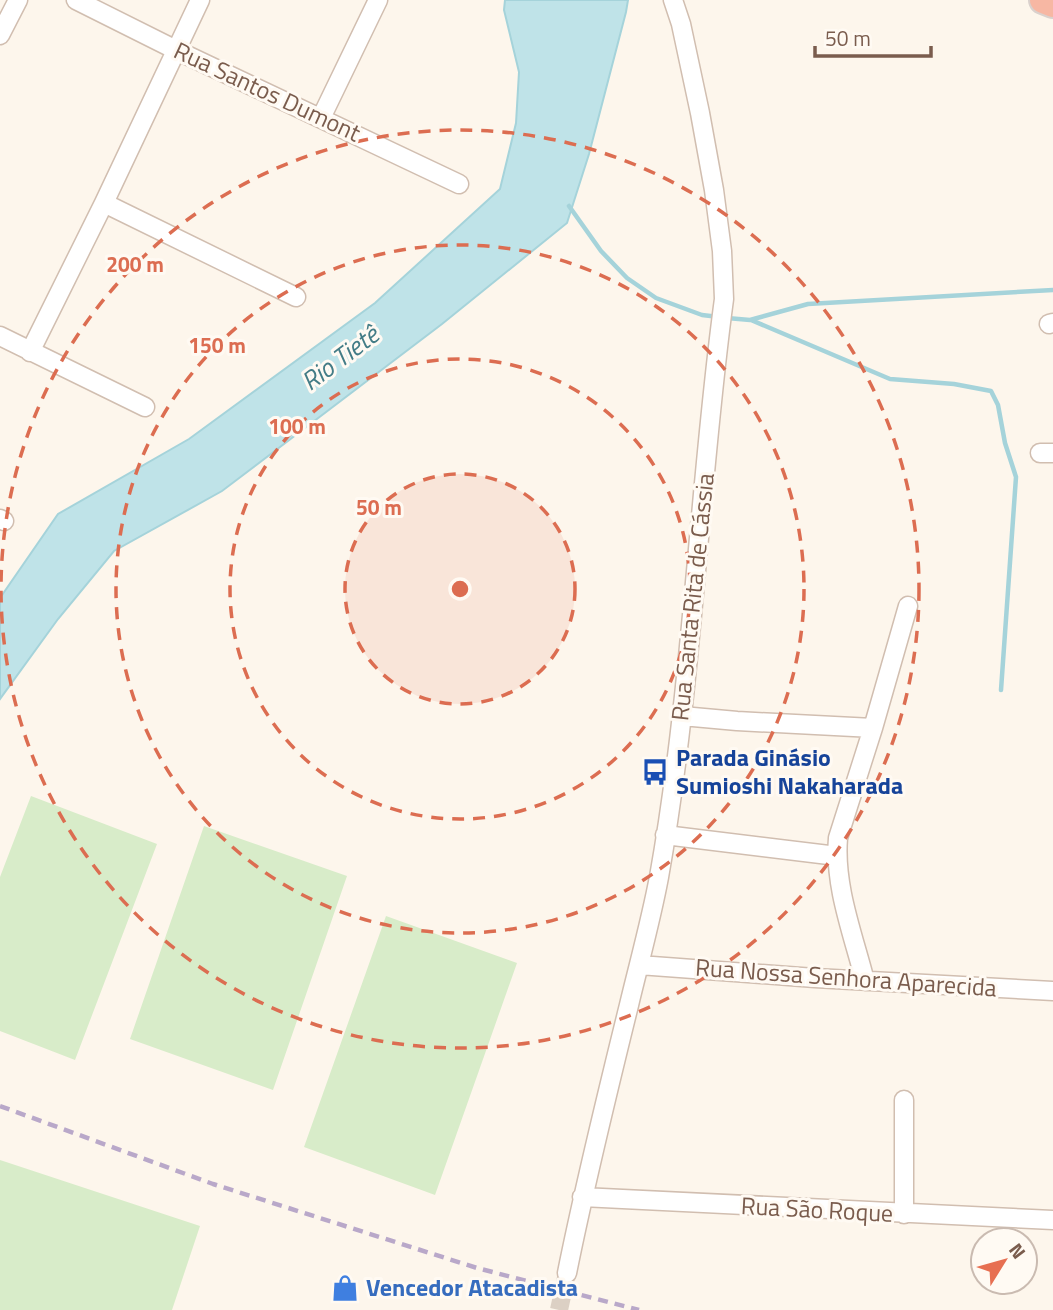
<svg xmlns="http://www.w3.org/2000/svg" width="1053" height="1310" viewBox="0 0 1053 1310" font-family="'Titillium Web',sans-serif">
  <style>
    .green { fill: #d8ecc9 }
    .water { fill: #bfe3e8; stroke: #a5d3da; stroke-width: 2 }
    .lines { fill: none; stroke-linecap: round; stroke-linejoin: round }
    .stream { stroke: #a5d3da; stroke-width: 4.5 }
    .minor-tunnel { stroke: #dcd0c4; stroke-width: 18; stroke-dasharray: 18 9; stroke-linecap: butt }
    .minor-casing { stroke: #d1beb0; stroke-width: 21 }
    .highway-casing { stroke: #dad1cd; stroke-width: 30 }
    .minor { stroke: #fff; stroke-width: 18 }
    .highway { stroke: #f7b7a3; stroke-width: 26 }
    .rail { stroke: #b9a8c9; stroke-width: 4.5; stroke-dasharray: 10 7; stroke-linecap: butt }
    .ring { fill: none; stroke: #dc6d51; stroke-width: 3.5; stroke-dasharray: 12 9 }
    .labels { text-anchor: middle; stroke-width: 6; stroke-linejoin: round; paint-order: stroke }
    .street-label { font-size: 24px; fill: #7a5c4d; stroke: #fffaf3 }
    .transit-label { font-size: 24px; font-weight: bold; fill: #164399; stroke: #fffaf3; text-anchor: start }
    .shop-label { font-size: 24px; font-weight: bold; fill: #366cbe; stroke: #fffaf3; text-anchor: start }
    .water-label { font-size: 26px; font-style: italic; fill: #437c86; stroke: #fffaf3 }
    .centre { fill: #dc6d51; stroke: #fffaf3; stroke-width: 3.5 }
    .ring-label { font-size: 21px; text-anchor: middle; font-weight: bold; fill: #dc6d51; stroke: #fffaf3; stroke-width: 6; stroke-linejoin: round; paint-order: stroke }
  </style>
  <rect width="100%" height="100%" fill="#fdf6ec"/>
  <path class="green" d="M31,796l126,48 -82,216 -75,-29v-154z
    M204,826l143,50 -74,214 -143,-51z
    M386,916l131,47 -82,232 -131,-48z
    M0,1160l200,66 -28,84h-172z"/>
  <path class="water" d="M505,0h123l-2,12 -37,142 -22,69 -125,101 -220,167 -108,60 -56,68 -58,80v-101l58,-84 131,-75 186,-136 125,-114 16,-66 3,-51 -15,-62z"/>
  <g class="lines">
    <path class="stream" d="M569,206l32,45 26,27 29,20 46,17 17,2
      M727,318l23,2 58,-16 245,-14
      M751,320l139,59 64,5 37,7 7,14 7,38 11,34 -15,213"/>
    <path class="minor-tunnel" d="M559,1310l8,-37"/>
    <defs>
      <path id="minor" d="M76,0l100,50 283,134
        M0,35l18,-35
        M321,118l57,-118
        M104,203l192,94
        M1049,324l4,-1
        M0,336l145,71
        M30,352l74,-149 96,-203
        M1040,453h13
        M0,519l4,2
        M682,716l55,5 136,7
        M665,835l172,21
        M639,965l176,13 238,13
        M865,981c-12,-47 -31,-95 -27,-143l35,-110 35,-122
        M904,1100v114
        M582,1197l471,23
        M567,1273c18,-90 40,-179 62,-268 10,-42 22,-85 30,-128 34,-191 39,-386 65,-578l-2,-48 -8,-61 -14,-77 -19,-89 -8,-24"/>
      <path id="highway" d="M1043,0l10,4"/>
    </defs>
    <use href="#minor" class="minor-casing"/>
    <use href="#highway" class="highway-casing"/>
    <use href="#minor" class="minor"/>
    <use href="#highway" class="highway"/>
    <path class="rail" d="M0,1106l213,78 264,84 162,42"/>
  </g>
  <circle cx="460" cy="589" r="115" fill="#dc6d51" fill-opacity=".12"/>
  <g class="ring">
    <circle cx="460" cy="589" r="115"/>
    <circle cx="460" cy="589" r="230"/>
    <circle cx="460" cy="589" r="344"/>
    <circle cx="460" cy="589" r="459"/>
  </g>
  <defs>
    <symbol id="bus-bare" viewBox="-9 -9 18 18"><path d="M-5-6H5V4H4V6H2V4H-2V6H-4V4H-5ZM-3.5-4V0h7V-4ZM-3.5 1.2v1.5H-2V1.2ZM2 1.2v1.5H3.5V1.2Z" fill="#1a4fb4" stroke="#fffaf3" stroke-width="2.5" paint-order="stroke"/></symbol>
    <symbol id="shop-bare" viewBox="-9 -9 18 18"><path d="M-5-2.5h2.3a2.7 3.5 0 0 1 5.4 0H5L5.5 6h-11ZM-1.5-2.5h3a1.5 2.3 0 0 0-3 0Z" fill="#3f7fe0" stroke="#fffaf3" stroke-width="2.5" paint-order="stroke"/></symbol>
  </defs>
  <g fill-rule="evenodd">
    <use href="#bus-bare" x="636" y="753" width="38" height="38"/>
    <use href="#shop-bare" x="326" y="1269" width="38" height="38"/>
  </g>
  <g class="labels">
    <g class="street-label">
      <text transform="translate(267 92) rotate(25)" y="8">Rua Santos Dumont</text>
      <text transform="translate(693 597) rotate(-84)" y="8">Rua Santa Rita de Cássia</text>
      <text transform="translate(846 978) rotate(4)" y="8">Rua Nossa Senhora Aparecida</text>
      <text transform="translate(817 1210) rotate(3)" y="8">Rua São Roque</text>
    </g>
    <g class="transit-label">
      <text x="676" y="766">Parada Ginásio<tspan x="676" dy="28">Sumioshi Nakaharada</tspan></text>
    </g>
    <g class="shop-label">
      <text x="366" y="1296">Vencedor Atacadista</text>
    </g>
    <g class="water-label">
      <text transform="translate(340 358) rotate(-37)" y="9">Rio Tietê</text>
    </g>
  </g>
  <circle cx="460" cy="589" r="10" class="centre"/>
  <g class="ring-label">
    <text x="135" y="272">200 m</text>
    <text x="217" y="353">150 m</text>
    <text x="297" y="434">100 m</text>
    <text x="379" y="515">50 m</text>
  </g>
  <g transform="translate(1004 1261) rotate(53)"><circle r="33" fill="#fffaf3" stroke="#cabbb1" stroke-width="2"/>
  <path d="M0-5L12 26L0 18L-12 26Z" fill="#e76f51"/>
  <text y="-10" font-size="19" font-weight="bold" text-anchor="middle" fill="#7a5c4d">N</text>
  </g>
  <path d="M815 46v10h116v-10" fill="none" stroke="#7a5c4d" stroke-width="3.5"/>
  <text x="825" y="46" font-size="21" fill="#7a5c4d" stroke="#fffaf3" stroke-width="5" paint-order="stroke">50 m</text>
</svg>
